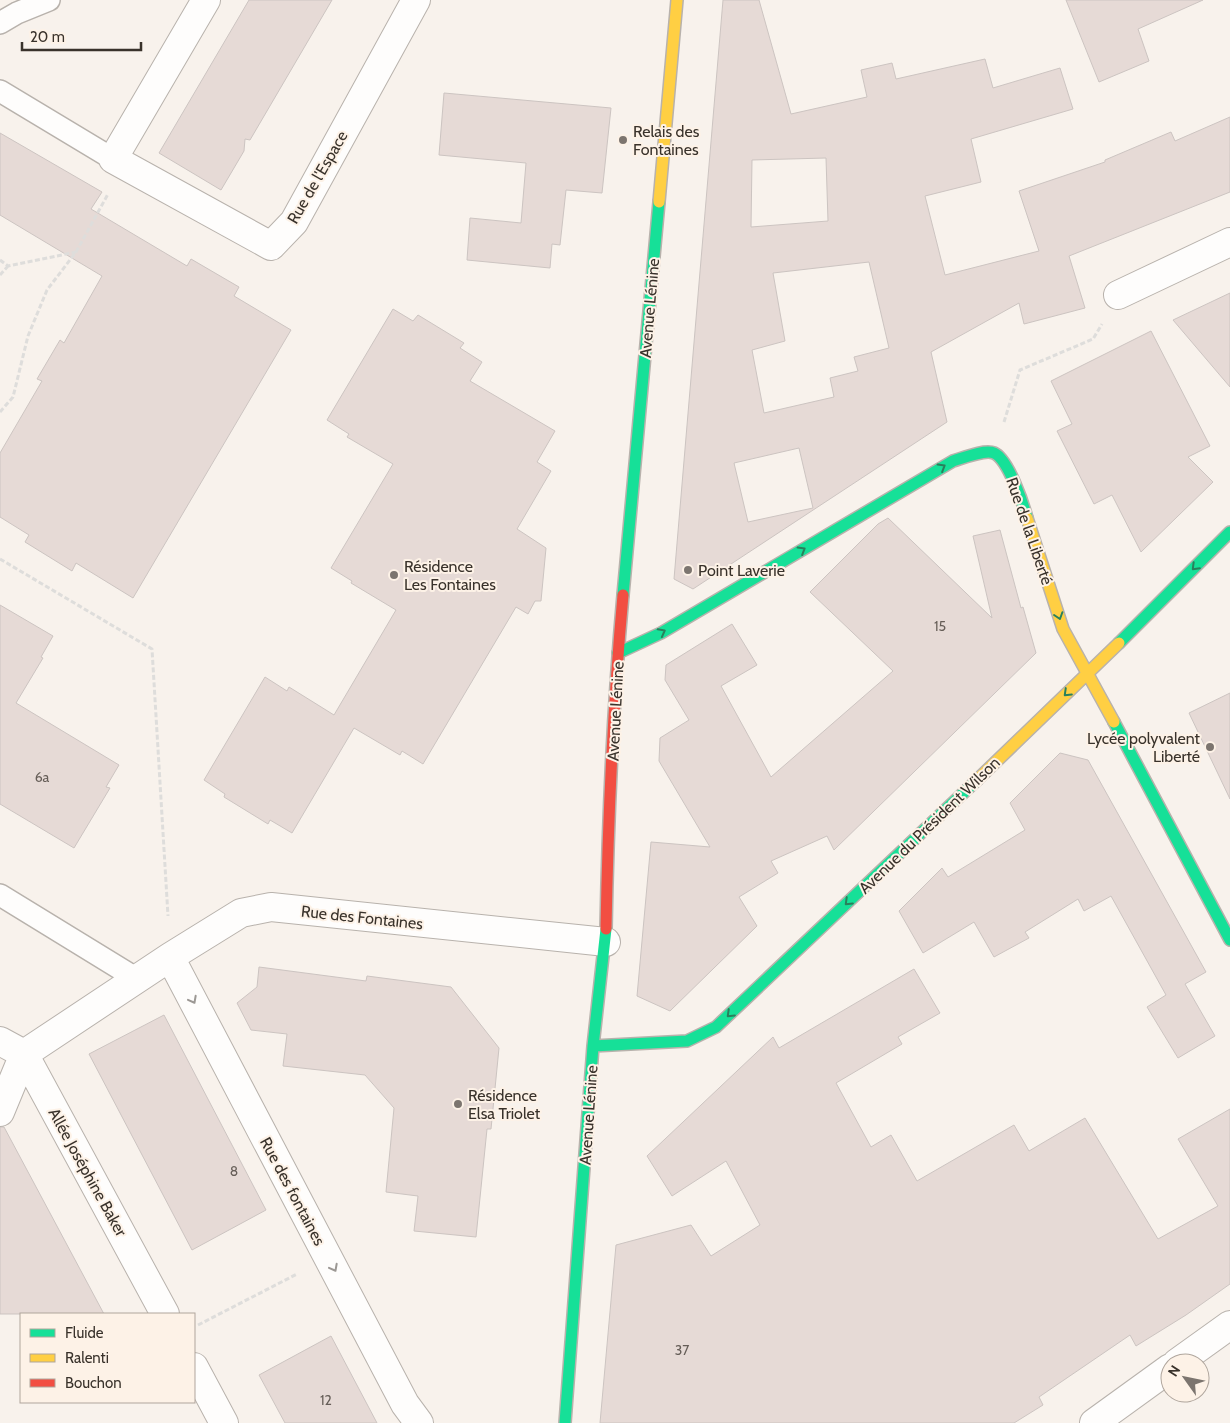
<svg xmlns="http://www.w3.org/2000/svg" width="1230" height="1423" viewBox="0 0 1230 1423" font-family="Cabin,sans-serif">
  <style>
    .building { fill: #e6dad6; stroke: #ccc4c1; fill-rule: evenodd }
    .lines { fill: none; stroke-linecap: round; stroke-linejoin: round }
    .lane-casing { stroke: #b8b2ac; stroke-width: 24 }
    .street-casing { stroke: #b8b2ac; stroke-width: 30 }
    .fast-casing { stroke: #b8b2ac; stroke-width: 14 }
    .slow-casing { stroke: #b8b2ac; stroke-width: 14 }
    .jam-casing { stroke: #b8b2ac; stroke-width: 14 }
    .path { stroke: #dedddb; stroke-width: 3; stroke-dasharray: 5 2.5; stroke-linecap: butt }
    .lane { stroke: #fefdfc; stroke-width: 21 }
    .street { stroke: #fefdfc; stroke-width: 28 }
    .fast { stroke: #16e098; stroke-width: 11 }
    .slow { stroke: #ffcf43; stroke-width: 11 }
    .jam { stroke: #f24e42; stroke-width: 11 }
    .oneway { stroke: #29805c }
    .oneway2 { stroke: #9c9894 }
    .poi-dot { fill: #7c756f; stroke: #fdf2e7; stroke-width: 2 }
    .labels { text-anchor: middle; stroke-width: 4; stroke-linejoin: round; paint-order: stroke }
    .number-label { font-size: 14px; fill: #665e58 }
    .poi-label { font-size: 16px; fill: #39322b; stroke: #fdf2e7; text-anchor: start }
    .street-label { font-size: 16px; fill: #39322b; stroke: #fdf2e7 }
  </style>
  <rect width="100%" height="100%" fill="#f8f2ec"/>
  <path class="building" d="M249,0h83l-82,140 -5,-1 -1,12 -23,39 -62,-37z
    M723,0h36l32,114 76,-17 -6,-27 31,-7 4,16 89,-20 8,29 67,-20 13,41 -102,30 10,43 -56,14 20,79 94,-24 -20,-60 86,-29v-2l66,-28 4,9 55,-24v75l-161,64 16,52 -61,16 -5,-21 -88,49 16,70 -254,167 -19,-10zM826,158l2,63 -77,6 1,-67zM869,262l20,86 -35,9 4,14 -28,7 4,19 -70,16 -12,-63 33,-9 -12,-68zM799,448l14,60 -65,14 -14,-59z
    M1066,0h137l-65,29 11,32 -50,21z
    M444,93l167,15 -9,85 -36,-3 -6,55 -8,-1 -2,24 -83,-8 3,-42 51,5 5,-60 -87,-8z
    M0,133l102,59 -11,17 96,57 4,-7 48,28 -5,9 57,34 -158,268 -57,-35 -4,8 -47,-29 4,-7 -29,-18v-64l42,-72 -5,-2 23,-39 4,3 38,-67 -102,-61z
    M1230,293v94l-57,-67z
    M393,309l20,12 5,-6 46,28 -4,5 22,14 -12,19 85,50 -18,31 14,9 -34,58 29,19 -5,53h-6l-7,13 -12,-7 -93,157 -21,-13 -2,4 -46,-27 -62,105 -22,-13 -2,4 -44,-27 1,-3 -21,-14 61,-103 22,14 2,-4 45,28 62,-105 -45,-27 1,-2 -21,-13 62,-104 -46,-27 2,-3 -22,-14z
    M1151,331l59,115 -22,11 25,25 -72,70 -29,-57 -18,9 -37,-73 15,-7 -21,-43z
    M888,518l104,100 -19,-82 27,-6 21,78 2,-1 13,46 -202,197 -7,-14 -56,25 7,12 -39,24 18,29 -87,85 -33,-15 14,-154 59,5 -51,-86 1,-23 29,-18 -24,-40 1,-15 66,-41 25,41 -36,21 50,91 122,-106 -83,-79 68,-68z
    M0,605l53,31 -12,21 2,1 -27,45 103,62 -13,22 4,1 -36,60 -74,-44z
    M1230,693v106l-41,-86z
    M1060,753l28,7 118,212 -21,12 30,52 -37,22 -31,-51 19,-12 -55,-99 -27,15 -6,-12 -53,33 4,6 -35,19 -20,-35 -51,31 -24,-42 43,-43 6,9 77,-47 -15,-27z
    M259,967l107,14 1,-5 84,11 48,61 -8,81h-4l-11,108 -62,-6 4,-35 -32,-4 8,-84 -29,-33 -82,-9 4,-32 -36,-4 -14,-27 20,-16z
    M914,969l26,44 -42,24 4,7 -66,39 35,64 20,-12 26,46 97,-56 15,26 56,-33 73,121 60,-33 -40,-67 52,-30v175l-44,31 -50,31 -6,-11 -91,62 4,8 -29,18h-414l16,-178 75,-20 20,31 49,-31 -34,-64 -54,35 -25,-40 126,-119 6,11z
    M164,1015l102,195 -74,40 -103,-196z
    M0,1127h4l100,187h-104z
    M331,1336l46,87h-92l-26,-48z"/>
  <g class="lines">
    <defs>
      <path id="lane" d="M0,23l17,-10 32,-13
        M0,91l113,68
        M0,895l137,84"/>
      <path id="street" d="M206,0l-93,159 158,87 23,-24 122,-222
        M1118,295l112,-53
        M170,957l235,447 14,19
        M0,1041l24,13 141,260
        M0,1112l24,-58 146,-97 71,-44 30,-6 335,35
        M1177,1363l53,-38
        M194,1367l30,56
        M1094,1423l76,-55"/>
      <path id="fast" d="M623,595l36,-393
        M1119,643l111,-111
        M618,653l43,-20 292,-172c10,-3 32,-12 41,-8 14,6 29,50 33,65
        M1114,722l116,218
        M593,1046l94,-5 29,-14 261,-247
        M565,1423l28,-377 13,-117"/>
      <path id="slow" d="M659,202l18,-202
        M1027,518l36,111 51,93
        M977,780l142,-137"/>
      <path id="jam" d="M606,929c2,-111 7,-223 17,-334"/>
    </defs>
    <use href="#lane" class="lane-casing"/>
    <use href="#street" class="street-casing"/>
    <use href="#fast" class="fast-casing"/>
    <use href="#slow" class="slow-casing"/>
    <use href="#jam" class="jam-casing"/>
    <path class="path" d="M0,260l8,6 68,-14
      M0,275l8,-9
      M0,412l13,-15 15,-61 19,-46 29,-38 32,-58
      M1004,422l16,-52 73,-31 9,-15
      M0,559l152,90 16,267
      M198,1325l99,-51"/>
    <use href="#lane" class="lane"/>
    <use href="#street" class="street"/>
    <use href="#fast" class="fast"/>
    <use href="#slow" class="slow"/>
    <use href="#jam" class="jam"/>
  </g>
  <defs><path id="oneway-chevron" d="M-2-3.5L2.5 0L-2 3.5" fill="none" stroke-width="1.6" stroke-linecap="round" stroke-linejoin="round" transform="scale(1.25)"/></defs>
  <g class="oneway">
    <use href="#oneway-chevron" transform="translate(942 467) rotate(-31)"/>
    <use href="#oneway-chevron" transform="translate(802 550) rotate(-31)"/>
    <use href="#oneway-chevron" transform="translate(1195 567) rotate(135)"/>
    <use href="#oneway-chevron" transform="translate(1059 616) rotate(72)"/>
    <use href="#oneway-chevron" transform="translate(662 632) rotate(-28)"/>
    <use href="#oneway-chevron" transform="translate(1067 693) rotate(136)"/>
    <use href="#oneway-chevron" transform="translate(848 902) rotate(136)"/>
    <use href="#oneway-chevron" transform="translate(730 1014) rotate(136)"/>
  </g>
  <g class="oneway2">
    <use href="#oneway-chevron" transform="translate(193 1000) rotate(62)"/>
    <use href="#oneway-chevron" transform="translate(334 1268) rotate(62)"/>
  </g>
  <g class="poi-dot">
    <circle cx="623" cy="140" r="5"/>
    <circle cx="688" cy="570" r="5"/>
    <circle cx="394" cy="575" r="5"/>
    <circle cx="1210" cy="747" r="5"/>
    <circle cx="458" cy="1104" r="5"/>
  </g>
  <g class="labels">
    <g class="number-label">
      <text x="940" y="631">15</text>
      <text x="42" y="782">6a</text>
      <text x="234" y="1176">8</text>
      <text x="682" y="1355">37</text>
      <text x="326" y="1405">12</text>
    </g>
    <g class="poi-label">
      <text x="633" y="137">Relais des<tspan x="633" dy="18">Fontaines</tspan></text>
      <text x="404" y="572">Résidence<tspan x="404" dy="18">Les Fontaines</tspan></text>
      <text x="698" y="576">Point Laverie</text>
      <text x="1200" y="744" text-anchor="end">Lycée polyvalent<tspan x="1200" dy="18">Liberté</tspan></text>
      <text x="468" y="1101">Résidence<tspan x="468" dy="18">Elsa Triolet</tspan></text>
    </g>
    <g class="street-label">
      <text transform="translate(317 177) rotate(-60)" y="6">Rue de l'Espace</text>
      <text transform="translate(649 308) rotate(-85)" y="6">Avenue Lénine</text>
      <text transform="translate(1030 531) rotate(71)" y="6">Rue de la Liberté</text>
      <text transform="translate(615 711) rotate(-87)" y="6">Avenue Lénine</text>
      <text transform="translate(929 825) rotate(-44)" y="6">Avenue du Président Wilson</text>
      <text transform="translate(362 917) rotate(6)" y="6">Rue des Fontaines</text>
      <text transform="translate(588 1115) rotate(-86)" y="6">Avenue Lénine</text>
      <text transform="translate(88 1172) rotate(61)" y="6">Allée Joséphine Baker</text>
      <text transform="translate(293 1191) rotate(62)" y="6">Rue des fontaines</text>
    </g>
  </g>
  <rect x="20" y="1313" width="175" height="90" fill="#fdf2e7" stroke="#afa59c"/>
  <rect x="30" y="1329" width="25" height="8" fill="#16e098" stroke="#afa59c"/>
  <text x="65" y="1338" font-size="15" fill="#39322b">Fluide</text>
  <rect x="30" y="1354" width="25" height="8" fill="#ffcf43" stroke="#afa59c"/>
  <text x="65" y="1363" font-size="15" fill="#39322b">Ralenti</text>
  <rect x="30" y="1379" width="25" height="8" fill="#f24e42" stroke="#afa59c"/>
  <text x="65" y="1388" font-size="15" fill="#39322b">Bouchon</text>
  <g transform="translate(1185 1378) rotate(303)"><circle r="24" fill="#fdf2e7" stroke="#afa59c"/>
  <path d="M0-4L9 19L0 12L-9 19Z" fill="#7c756f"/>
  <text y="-8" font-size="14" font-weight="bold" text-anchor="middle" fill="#39322b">N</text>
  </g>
  <path d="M22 42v8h119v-8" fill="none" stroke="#39322b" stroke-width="2.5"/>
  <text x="30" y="42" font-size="15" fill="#39322b" stroke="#fdf2e7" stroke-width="4" paint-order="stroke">20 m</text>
</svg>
